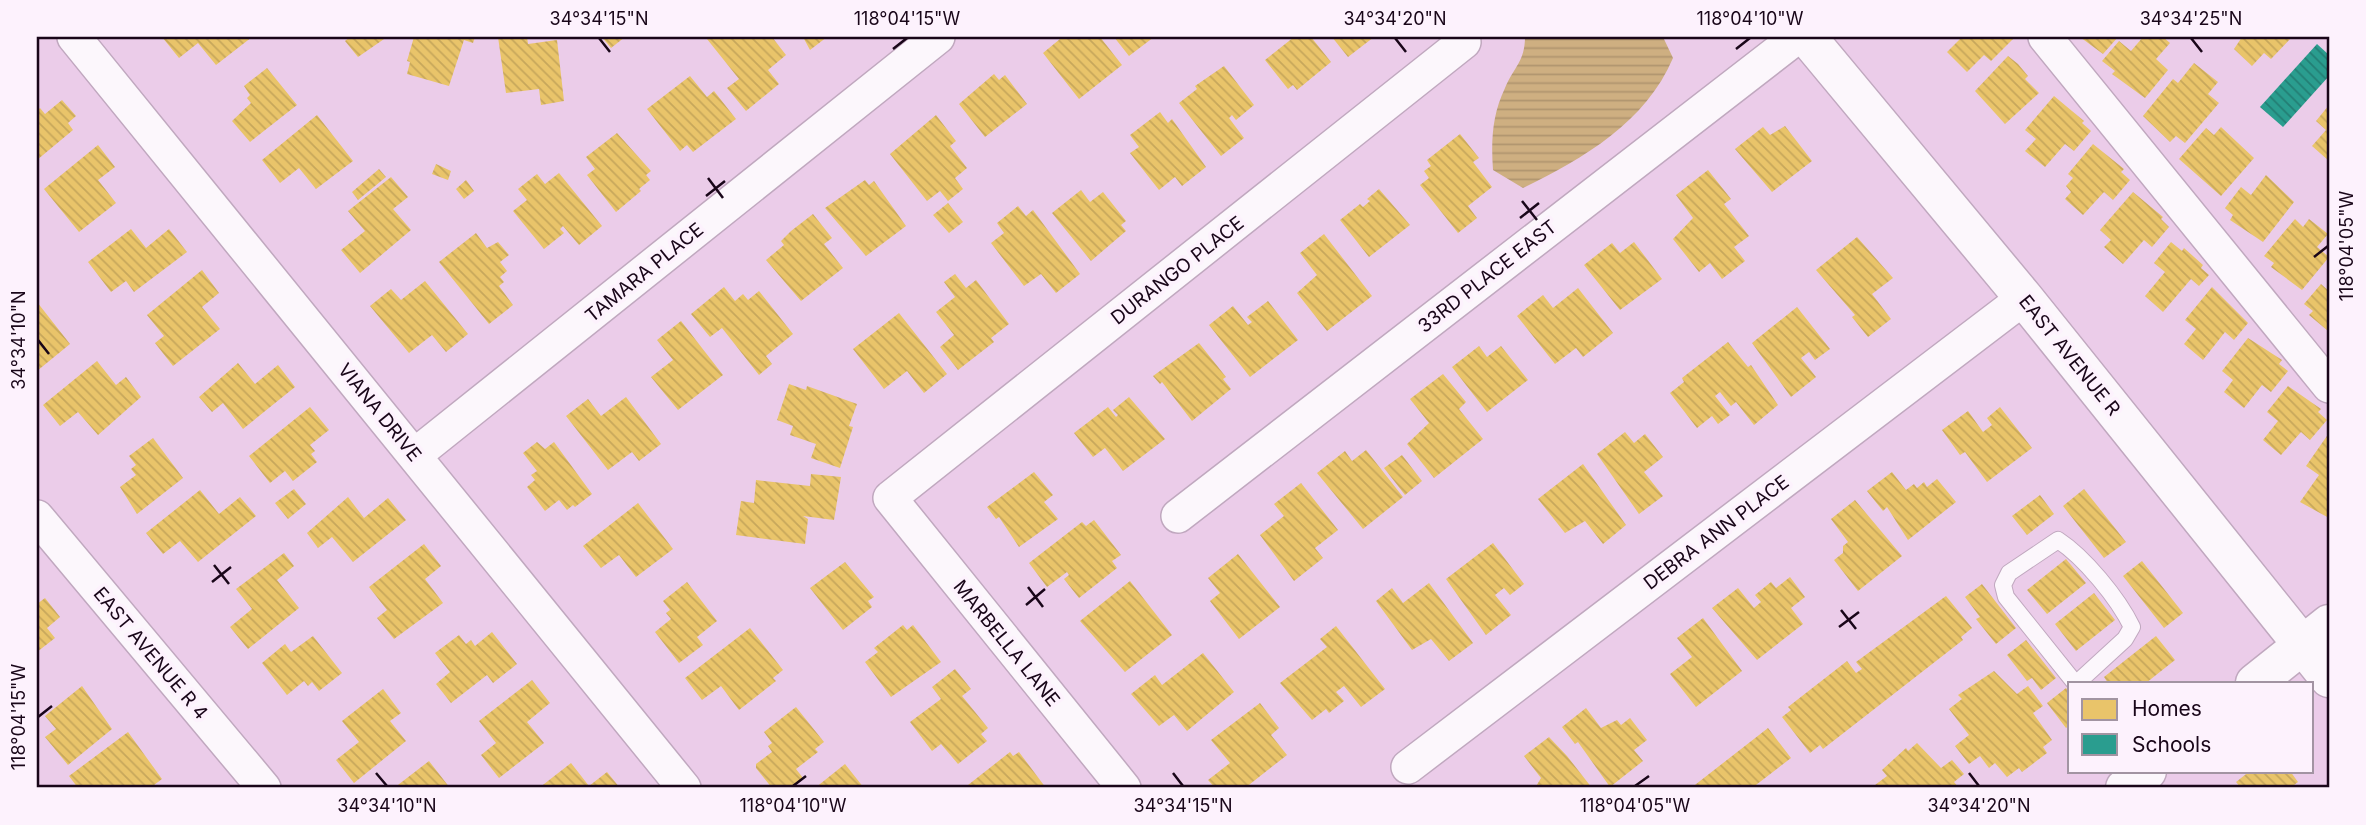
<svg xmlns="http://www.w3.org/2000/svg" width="2366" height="825" viewBox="0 0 2366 825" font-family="Inter,sans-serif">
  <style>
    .water { fill: url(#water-rules) }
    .homes { fill: url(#homes-back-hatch) }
    .schools { fill: url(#schools-back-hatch) }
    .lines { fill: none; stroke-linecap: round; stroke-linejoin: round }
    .service-casing { stroke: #c0a8bf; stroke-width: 18 }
    .minor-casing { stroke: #c0a8bf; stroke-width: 36 }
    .tertiary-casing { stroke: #c0a8bf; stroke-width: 41 }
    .secondary-casing { stroke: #c0a8bf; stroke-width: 41 }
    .service { stroke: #fcf7fc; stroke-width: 16 }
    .minor { stroke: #fcf7fc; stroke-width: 33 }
    .tertiary { stroke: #fcf7fc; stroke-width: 38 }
    .secondary { stroke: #fcf7fc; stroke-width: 38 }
    .ticks { fill: none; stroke: #190619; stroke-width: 2.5 }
    .labels { text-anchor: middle; stroke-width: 7; stroke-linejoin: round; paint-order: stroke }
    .street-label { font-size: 19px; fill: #190619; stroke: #fdf2fd }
    .neatline { fill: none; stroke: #190619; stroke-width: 2.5 }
    .ticks-label { font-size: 18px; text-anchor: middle; fill: #190619 }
  </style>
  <defs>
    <pattern id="water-rules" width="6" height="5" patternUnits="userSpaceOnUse" patternTransform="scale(1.75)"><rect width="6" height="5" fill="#ceaf81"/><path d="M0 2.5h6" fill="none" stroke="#b0956f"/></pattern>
    <pattern id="homes-back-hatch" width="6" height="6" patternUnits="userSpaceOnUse" patternTransform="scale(1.75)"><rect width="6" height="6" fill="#e9c46a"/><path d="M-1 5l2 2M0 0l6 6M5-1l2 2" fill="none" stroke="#c7a75b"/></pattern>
    <pattern id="schools-back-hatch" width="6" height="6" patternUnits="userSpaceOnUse" patternTransform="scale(1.75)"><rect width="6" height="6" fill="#2a9d8f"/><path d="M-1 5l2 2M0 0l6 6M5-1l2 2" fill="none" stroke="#237e74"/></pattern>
  </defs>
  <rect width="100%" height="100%" fill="#ebcce9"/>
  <path class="water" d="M1525,37h138l10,21c-27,64 -90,101 -150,130l-30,-18c-2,-29 -1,-55 12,-82 9,-21 20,-27 20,-51z"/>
  <path class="homes" d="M162,37h90l-36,28 -18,-22 -19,15z
    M350,37h37l-29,20 -13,-16z
    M414,37h61l-2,6 -9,-3 -15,46 -42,-12 3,-12 -3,-1z
    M498,37h29l1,7 29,-4 7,61 -23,4 -2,-16 -33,4z
    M602,37h23l-14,11z
    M710,37h62l14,18 -18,15 11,14 -33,27 -19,-23 12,-9 -32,-40z
    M803,37h24l-17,13z
    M1058,37h42l22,28 -43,34 -36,-46 17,-14z
    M1114,37h40l-25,19z
    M1294,37h17l20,25 -34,28 -4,-5 -5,4 -23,-29z
    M1332,37h42l-26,20z
    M1962,37h53l-24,24 -7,-6 -17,17 -20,-20z
    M2080,37h38l-15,17z
    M2143,37h20l7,6 -14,16 12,11 -23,28 -33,-24 3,-3 -13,-10 17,-20 12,10z
    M2242,37h50l-21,22 -7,-6 -12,13 -18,-17z
    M2008,56l10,8 10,12 -3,3 14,14 -34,31 -30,-33z
    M2194,63l24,19 -10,12 11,9 -34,40 -9,-7 -6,6 -27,-26 30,-37 5,4z
    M1224,66l30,39 -18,15 -4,-5 -3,3 15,20 -23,18 -42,-53 18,-14 -2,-3z
    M267,68l30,37 -47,37 -18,-21 19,-18 -4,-5 3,-3 -6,-9z
    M994,74l5,6 6,-5 22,29 -42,33 -26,-33z
    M690,76l17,21 7,-6 22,28 -43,33 -6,-7 -7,6 -33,-42z
    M2054,96l30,25 -2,2 9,8 -17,20 -9,-7 -20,23 -20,-16 11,-12 -11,-9z
    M62,100l14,16 -8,7 5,7 -36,30v-49l3,-3 5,6z
    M2329,105v56l-17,-15 14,-16 -10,-9z
    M1160,112l8,11 4,-4 34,48 -24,19 -7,-9 -16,13 -29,-37 9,-6 -9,-12z
    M317,115l36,46 -37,28 -17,-21 -19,15 -18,-23z
    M936,115l20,26 -6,5 17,22 -12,10 8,11 -15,12 -8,-10 -13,10 -37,-47z
    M1785,126l27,35 -40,31 -37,-43 28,-22 7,8z
    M2221,127l33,31 -33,38 -42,-37 27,-31 8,7z
    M617,133l34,38 -5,4 4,5 -11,9 2,2 -25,21 -29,-37 8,-6 -9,-12z
    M1460,134l19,24 -6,4 19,25 -24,19 9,12 -19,15 -38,-48 9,-7 -5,-7 7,-5 -4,-6z
    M2093,144l31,25 -3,3 9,8 -17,20 -9,-8 -21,23 -18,-16 6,-7 -5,-6 7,-8 -5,-4z
    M98,145l17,22 -17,13 18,23 -37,29 -35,-43z
    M436,164l15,7 -3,9 -16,-6z
    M379,169l7,8 -28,23 -6,-8z
    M1708,170l23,29 -7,5 25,32 -15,11 11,14 -23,18 -12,-16 -11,9 -26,-33 20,-21 -17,-23z
    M559,173l43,53 -23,19 -16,-19 -3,3 4,4 -20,16 -31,-38 14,-11 -9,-11 19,-15 8,10z
    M2266,175l28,27 -31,40 -33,-22 3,-5 -8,-7 16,-21 10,8z
    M391,177l17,20 -15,12 18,21 -51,43 -19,-23 24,-19 -17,-20z
    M466,180l8,11 -10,8 -8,-10z
    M865,180l4,5 5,-4 32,45 -40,30 -41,-48z
    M1379,189l31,36 -41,32 -29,-37 20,-16 3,3 7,-6 -3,-2z
    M1081,190l9,12 13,-10 23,29 -5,4 5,6 -35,30 -39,-48z
    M2133,192l30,25 -2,2 8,8 -17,20 -8,-7 -21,24 -19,-17 7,-7 -11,-10z
    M948,203l15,19 -14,11 -16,-18z
    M1018,206l8,10 7,-6 47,64 -24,19 -15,-19 -17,12 -33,-43 13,-10 -7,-10z
    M813,214l19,24 -8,6 19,24 -42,33 -35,-41 18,-15 -3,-4 10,-10z
    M2295,219l8,8 6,-8 19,15 -11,13 12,10 -27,33 -31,-23 3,-4 -10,-7z
    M131,229l15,19 23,-19 18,23 -53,40 -8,-11 -15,11 -23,-30z
    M476,233l11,15 11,-6 11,13 -9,7 7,9 -7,6 4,5 -5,4 14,19 -24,19 -50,-62z
    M1324,234l48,62 -45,35 -30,-38 20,-18 -17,-22z
    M1857,237l36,41 -21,16 19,25 -23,18 -16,-20 3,-2 -39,-45z
    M1634,242l28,37 -42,31 -36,-45 28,-22 8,10z
    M2171,242l11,9 2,-3 19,17 -2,3 8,7 -10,11 -8,-7 -28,33 -18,-16 20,-24 -11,-9z
    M202,270l17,23 -17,14 18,22 -47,37 -18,-23 9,-7 -17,-21z
    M955,274l11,14 10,-8 33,44 -18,14 3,4 -36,28 -18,-23 14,-12 -18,-23 19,-15 -11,-15z
    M425,281l43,53 -22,18 -14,-17 -23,18 -39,-47 21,-17 10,11z
    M2321,284l8,7 -1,40 -19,-16 4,-4 -9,-7z
    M724,287l11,14 8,-7 5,6 11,-9 34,43 -27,22 6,8 -13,11 -37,-47 -12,9 -19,-23z
    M2212,287l36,36 -14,17 -9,-8 -22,28 -19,-16 12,-15 -11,-9z
    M1578,288l35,45 -30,24 -7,-9 -21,16 -38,-48 26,-21 10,13z
    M1268,301l30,39 -48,37 -41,-52 24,-19 15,19 4,-3 -5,-5z
    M37,302l33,42 -33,27z
    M1797,307l33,42 -15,11 -6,-8 -8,6 15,19 -25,20 -39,-54z
    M899,313l48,61 -23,19 -17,-22 -23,18 -31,-40z
    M681,321l42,54 -45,35 -27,-33 22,-17 -16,-20z
    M2248,338l34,22 -3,4 9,7 -17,21 -9,-7 -18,23 -20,-16 9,-12 -11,-9z
    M1728,342l20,25 3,-2 27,40 -24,20 -18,-23 -5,4 -11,-14 -5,4 15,19 -12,9 -6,-8 -15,12 -27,-35 14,-11 -2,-4z
    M1199,343l27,34 -3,2 8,10 -39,32 -30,-39 -2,2 -7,-8z
    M1479,346l8,11 14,-11 27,34 -41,32 -35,-45z
    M97,361l19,24 10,-8 15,20 -43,38 -20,-23 -18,14 -17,-21z
    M238,363l17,21 23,-19 17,22 -52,42 -20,-26 -11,9 -13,-15z
    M1443,374l23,28 -7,7 24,30 -49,39 -27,-34 22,-21 -19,-24z
    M789,384l17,6 1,-4 50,18 -8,22 4,1 -13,41 -29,-10 5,-14 -26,-9 3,-9 -16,-6z
    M2288,386l33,23 -3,3 9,8 -17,20 -9,-8 -20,23 -18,-15 15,-19 -11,-9z
    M626,397l35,47 -22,17 -7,-9 -24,18 -42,-54 22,-17 13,17z
    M1129,397l36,42 -42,32 -18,-23 -12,9 -19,-24 34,-26 8,10 2,-2 -5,-5z
    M310,407l19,23 -19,15 5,6 -4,3 6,8 -24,19 -8,-10 -15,12 -21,-27z
    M2000,407l32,41 -45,34 -22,-30 -5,3 -18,-25 26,-19 15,21 9,-7 -5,-7z
    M1625,432l9,11 11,-9 18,23 -19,15 19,24 -24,18 -42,-60z
    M2329,433v85l-29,-16 19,-27 -13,-9z
    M153,438l30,40 -46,36 -17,-27 16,-12 -5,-6 5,-4 -7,-9z
    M537,442l8,7 9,-7 38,52 -17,13 -2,-2 -6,5 -8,-10 -14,11 -18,-24 8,-7 -4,-5 6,-4 -14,-18z
    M1366,450l37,47 -40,32 -46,-56 28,-22 7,10z
    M1402,455l20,26 -17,14 -21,-27z
    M1583,464l43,61 -23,19 -18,-23 -20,12 -27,-34z
    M1034,472l19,23 -9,7 14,17 -39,28 -20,-30 -3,2 -9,-12z
    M1892,472l14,18 8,-6 3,4 7,-6 3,5 10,-8 19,23 -48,38 -21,-33 -4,4 -16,-20z
    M811,474l30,3 -7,43 -31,-4 5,3 -3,25 -69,-9 5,-34 13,2 2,-23 54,6z
    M1301,483l37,47 -23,18 8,10 -29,23 -34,-46 24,-19 -10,-12z
    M294,489l12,15 -18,15 -13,-16z
    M2084,489l42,53 -22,16 -41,-52z
    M200,490l19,24 21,-17 16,19 -58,46 -18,-21 -17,13 -17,-21z
    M2040,495l14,19 -27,21 -15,-19z
    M348,497l16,21 24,-20 18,22 -53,42 -21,-25 -14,11 -11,-15z
    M1855,500l47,56 -44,35 -24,-31 9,-7v-7l5,-4 -17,-23z
    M638,503l35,46 -37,28 -17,-22 -18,13 -18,-22z
    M1094,520l27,35 -9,6 5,7 -38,30 -15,-19 5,-4 -2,-3 -20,15 -18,-24 53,-41 4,4z
    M1493,543l31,41 -14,11 -6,-7 -9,7 16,20 -25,20 -40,-56z
    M424,544l17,22 -16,13 18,24 -49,36 -17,-21 10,-8 -18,-23z
    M284,553l10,13 -17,14 22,28 -51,41 -18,-22 22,-18 -16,-20z
    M1238,554l42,53 -41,32 -29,-38 10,-8 -12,-15z
    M2066,559l20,24 -39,31 -20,-24z
    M2142,561l41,52 -19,15 -41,-52z
    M845,562l29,35 -6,4 4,6 -29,23 -33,-42z
    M1790,577l15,20 -14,11 12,16 -46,36 -45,-52 26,-20 16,20 7,-6 -6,-7 16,-13 5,6z
    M1130,581l42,54 -47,37 -45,-51z
    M687,582l30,39 -20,16 6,8 -24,18 -24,-31 16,-13 -5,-6 4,-3 -7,-9z
    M1429,583l44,60 -24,18 -18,-22 -19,11 -36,-49 16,-13 11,15z
    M1982,584l34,44 -20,16 -20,-25 4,-2 -15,-20z
    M2094,593l21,27 -39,31 -21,-27z
    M1946,596l26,32 -11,9 2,3 -140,109 -3,-4 -10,8 -28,-36 9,-7 -3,-3 59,-46 9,12 6,-4 -6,-7z
    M45,598l15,19 -13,11 8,10 -18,14v-48z
    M1703,618l39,53 -46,36 -26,-33 22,-17 -15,-19z
    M903,625l4,5 6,-5 28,37 -50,35 -26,-35 13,-10 -4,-4z
    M1336,626l49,63 -24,18 -17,-21 -8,6 8,9 -15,12 -3,-4 -14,11 -32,-37 47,-36 -7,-8z
    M750,628l33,42 -10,8 3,3 -37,29 -18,-24 -19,14 -17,-22z
    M492,632l25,32 -24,19 -6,-8 -36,28 -15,-19 14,-12 -15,-19 24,-18 7,9 5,-4 4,6z
    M313,636l29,37 -23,18 -7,-9 -4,4 -4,-5 -17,14 -25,-32 23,-19 6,8z
    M2156,636l19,24 -29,23h-38l-4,-6z
    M2026,640l30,38 -15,12 -9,-12 -5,3 -20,-26z
    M1203,653l31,39 -47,39 -13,-16 -15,11 -28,-32 24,-19 7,10z
    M955,669l16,20 -9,7 26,32 -7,6 6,7 -29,23 -17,-20 -9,7 -22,-29 31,-23 -9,-12z
    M1994,671l23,23 11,-8 15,20 -10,7 19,27 -9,7 4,6 -25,19 -3,-4 -12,9 -12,-14 -6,5 -9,-12 -11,8 -14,-18 14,-11 -20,-26 13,-10 -4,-4z
    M532,680l18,23 -23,19 17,21 -45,35 -18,-23 15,-12 -17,-22z
    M82,686l30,43 -44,36 -23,-28 11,-8 -11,-13z
    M2066,688l4,5v32l-4,3 -19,-25z
    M383,689l18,24 -11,8 16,20 -52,42 -18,-23 23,-18 -17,-21z
    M1260,703l19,25 -8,7 16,20 -42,33h-30l-7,-8 22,-17 -19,-23z
    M796,707l28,35 -9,7 3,3 -22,17 7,9 -13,10h-18l-16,-20v-4l16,-12 -4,-6 4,-3 -8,-11z
    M1586,708l15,20 16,-8 4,5 9,-7 17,22 -13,10 9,11 -33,26 -32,-45 -3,2 -13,-17z
    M1768,728l23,30 -39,30h-61z
    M128,732l34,47 -12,9h-72l-9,-12z
    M1549,737l18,19 25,32h-57l6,-10 -17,-22z
    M1917,743l24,25 11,-8 12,14 -10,8 5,6h-81l-3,-3 12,-9 -5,-6 24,-22 2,3z
    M1010,752l3,4 6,-4 27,36h-76l-2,-3z
    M429,761l21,27h-56z
    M571,763l18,23 18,-14 13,16h-81z
    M845,764l19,24h-49z
    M2250,771h40l8,11 -8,6h-49l-5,-6z"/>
  <path class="schools" d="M2317,44l12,11v21l-46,51 -23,-20z"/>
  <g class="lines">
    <defs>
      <path id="service" d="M2075,683l-69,-86 -3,-12 6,-12 49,-33c26,17 60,58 74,87l-7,12 -48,44"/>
      <path id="minor" d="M74,37l610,751
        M2045,37l284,349
        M415,455l523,-418
        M1178,516l619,-479
        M37,517l227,271
        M1408,767l616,-469
        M1124,788l-234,-290 574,-456 -4,-5"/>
      <path id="tertiary" d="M2255,683l74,-59
        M2125,788l22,-17"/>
      <path id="secondary" d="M1807,37l217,261 305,380"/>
    </defs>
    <use href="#service" class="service-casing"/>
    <use href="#minor" class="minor-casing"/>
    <use href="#tertiary" class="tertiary-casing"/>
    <use href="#secondary" class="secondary-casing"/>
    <use href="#service" class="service"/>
    <use href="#minor" class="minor"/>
    <use href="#tertiary" class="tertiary"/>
    <use href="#secondary" class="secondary"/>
  </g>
  <path class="ticks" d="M599,38l11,14M1395,38l11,14M2191,38l11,14M893,49l14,-11M1736,49l14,-11M708,178l15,20M706,196l19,-15M1522,201l15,19M1520,218l19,-15M2314,257l14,-11M38,340l11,14M214,565l15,19M212,582l19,-15M1028,587l15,20M1026,605l19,-16M1841,610l15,19M1839,627l20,-15M38,717l14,-11M376,773l11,13M1173,773l10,13M1969,773l10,13M793,786l13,-10M1635,786l14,-10"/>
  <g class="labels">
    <g class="street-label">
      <text transform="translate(1177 270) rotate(-38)" y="7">DURANGO PLACE</text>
      <text transform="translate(644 272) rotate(-39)" y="7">TAMARA PLACE</text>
      <text transform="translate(1487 276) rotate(-38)" y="7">33RD PLACE EAST</text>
      <text transform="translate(2070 355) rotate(51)" y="7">EAST AVENUE R</text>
      <text transform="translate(380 412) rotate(51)" y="7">VIANA DRIVE</text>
      <text transform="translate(1716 532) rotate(-37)" y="7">DEBRA ANN PLACE</text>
      <text transform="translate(1007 643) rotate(51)" y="7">MARBELLA LANE</text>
      <text transform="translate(151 653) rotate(50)" y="7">EAST AVENUE R 4</text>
    </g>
  </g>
  <rect width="2366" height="825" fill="none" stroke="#fdf2fd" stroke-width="77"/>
  <rect x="2068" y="682" width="245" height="91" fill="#fdf2fd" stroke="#a294a2" stroke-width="2"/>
  <rect x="2082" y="699" width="35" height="21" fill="#e9c46a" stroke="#a294a2" stroke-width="2"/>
  <text x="2132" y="716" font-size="21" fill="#190619">Homes</text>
  <rect x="2082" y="734" width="35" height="21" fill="#2a9d8f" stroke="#a294a2" stroke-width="2"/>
  <text x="2132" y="752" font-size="21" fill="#190619">Schools</text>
  <rect x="38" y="38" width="2290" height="748" class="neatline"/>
  <g class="ticks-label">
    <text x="599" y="25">34°34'15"N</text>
    <text x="907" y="25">118°04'15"W</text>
    <text x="1395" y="25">34°34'20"N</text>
    <text x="1750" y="25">118°04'10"W</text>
    <text x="2191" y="25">34°34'25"N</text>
    <text transform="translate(2347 246) rotate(-90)" y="6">118°04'05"W</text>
    <text transform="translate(19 340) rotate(-90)" y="6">34°34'10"N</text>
    <text transform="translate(19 717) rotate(-90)" y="6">118°04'15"W</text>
    <text x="387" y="812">34°34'10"N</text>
    <text x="793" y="812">118°04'10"W</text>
    <text x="1183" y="812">34°34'15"N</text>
    <text x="1635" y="812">118°04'05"W</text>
    <text x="1979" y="812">34°34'20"N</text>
  </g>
</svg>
